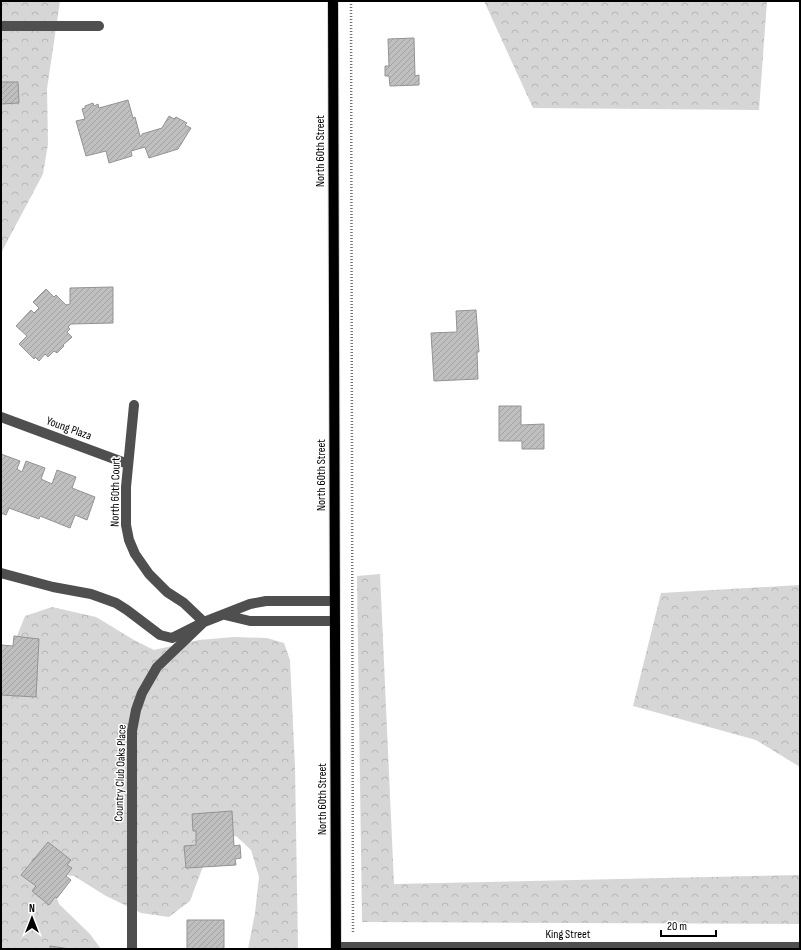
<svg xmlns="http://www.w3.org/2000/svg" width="801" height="950" viewBox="0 0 801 950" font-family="'Sofia Sans Condensed',sans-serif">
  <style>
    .forest { fill: url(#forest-crowns) }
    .building { fill: url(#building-hatch); stroke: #939393 }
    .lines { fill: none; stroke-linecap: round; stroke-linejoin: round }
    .major-casing { stroke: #dbdbdb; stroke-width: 12 }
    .path { stroke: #717171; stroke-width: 2.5; stroke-dasharray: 1 2; stroke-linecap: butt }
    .minor { stroke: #4f4f4f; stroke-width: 10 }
    .major { stroke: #000; stroke-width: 10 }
    .labels { text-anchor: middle; stroke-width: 3; stroke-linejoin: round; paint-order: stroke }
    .street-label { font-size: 12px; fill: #000; stroke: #fff }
  </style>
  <defs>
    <pattern id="forest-crowns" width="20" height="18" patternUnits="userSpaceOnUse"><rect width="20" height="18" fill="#d6d6d6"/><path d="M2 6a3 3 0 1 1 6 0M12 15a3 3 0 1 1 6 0" fill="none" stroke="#b6b6b6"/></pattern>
    <pattern id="building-hatch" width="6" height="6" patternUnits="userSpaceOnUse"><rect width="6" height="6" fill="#bfbfbf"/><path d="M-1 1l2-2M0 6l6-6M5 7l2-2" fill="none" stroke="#a2a2a2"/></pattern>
  </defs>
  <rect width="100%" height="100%" fill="#fff"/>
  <path class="forest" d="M1,1h59l-13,88 1,55 -5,30 -42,79z
    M484,1h283l-8,109 -226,-2z
    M380,574l14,310 406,-9v49l-438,-2 -5,-346z
    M800,585v182l-44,-27 -123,-34 28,-113z
    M52,607l44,10 38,23 20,10 45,-10 35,-3 33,1 17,5 6,17 5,107 3,182h-50l7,-36 4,-36 -8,-27 -15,-14 -14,2 -17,23 -15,40 -21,16 -28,-4 -35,-17 -32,-20 -10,-1 -11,12 6,17 31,30 11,15h-100v-249l12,-54 12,-30z"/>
  <path class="building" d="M414,38l1,38 4,-1v10l-29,1 -1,-10h-4v-10h4l-1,-27z
    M1,82h17l1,21 -18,1z
    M128,100l5,18 2,-1 5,19h2v-2l20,-6 7,-12 5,3 2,-2 11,6 -2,2 6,3 -13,21 -29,9 -4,-11 -14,4 1,5 -23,7 -3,-12 -20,5 -10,-35 9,-2 -3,-10 3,-1v-2l8,-3 1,3 4,-2 1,4z
    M113,287v36l-42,1 -3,3 2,2 -3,3 5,5 -9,8 1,1 -7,7 -3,-2 -6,6 -3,-3 -6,7 -4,-4 -1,2 -15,-15 8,-8 -11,-10 15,-16 3,3 5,-5 -6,-6 13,-13 8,8 2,-2 10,10 4,-1v-16z
    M476,310l3,42h-2l1,27 -44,2 -3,-48 26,-1 -1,-21z
    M499,406h22v19l23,-1v25h-22v-8h-23z
    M1,454l19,7 -3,8 5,3 4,-11 19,7 -4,11 11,5 5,-14 19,7 -4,11 23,9 -8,23 -12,-5 -5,13 -30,-12 -1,3 -30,-11 -3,7 -5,-2z
    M14,636l25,3 -3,58 -35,-2v-50l12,1z
    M232,811l2,35 6,-1 1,13 -6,1 1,6 -50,3 -2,-22 12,-1v-14h-3l-1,-17z
    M48,842l23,18 -4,5 5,3 -6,8 5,4 -14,18 -2,-1 -6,8 -17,-14 4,-5 -15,-11z
    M187,920h37v29h-37z
    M50,946l20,3h-20z"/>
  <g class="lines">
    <defs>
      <path id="major" d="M333,1l3,948"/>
    </defs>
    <use href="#major" class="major-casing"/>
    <path class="path" d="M351,1l2,931"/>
    <path class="minor" d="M1,26h98
      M1,417l127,47
      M1,573l52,14 38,7 25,9 11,7 33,25 12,3 32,-16 -20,-19 -17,-11 -18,-18 -14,-20 -6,-14 -3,-15v-38l8,-82
      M225,615l25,6h84
      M336,947h464
      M132,949v-218l4,-21 6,-17 15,-26 47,-45 46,-18 16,-3h68"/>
    <use href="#major" class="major"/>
  </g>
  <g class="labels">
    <g class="street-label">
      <text transform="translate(320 151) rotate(-90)" y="4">North 60th Street</text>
      <text transform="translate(69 428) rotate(20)" y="4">Young Plaza</text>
      <text transform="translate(321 475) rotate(-90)" y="4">North 60th Street</text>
      <text transform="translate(115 492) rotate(-89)" y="4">North 60th Court</text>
      <text transform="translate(120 773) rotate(-88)" y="4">Country Club Oaks Place</text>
      <text transform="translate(322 799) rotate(-90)" y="4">North 60th Street</text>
      <text x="568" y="938">King Street</text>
    </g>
  </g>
  <rect width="801" height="950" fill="none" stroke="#000000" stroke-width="4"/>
  <g transform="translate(32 918)" stroke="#ffffff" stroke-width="3" paint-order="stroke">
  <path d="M0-3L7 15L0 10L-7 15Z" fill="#000000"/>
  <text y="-6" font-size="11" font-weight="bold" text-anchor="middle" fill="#000000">N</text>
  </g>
  <path d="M661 930v6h55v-6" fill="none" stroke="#000000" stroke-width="2"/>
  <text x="667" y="930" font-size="12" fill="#000000" stroke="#ffffff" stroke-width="3" paint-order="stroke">20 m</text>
</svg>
